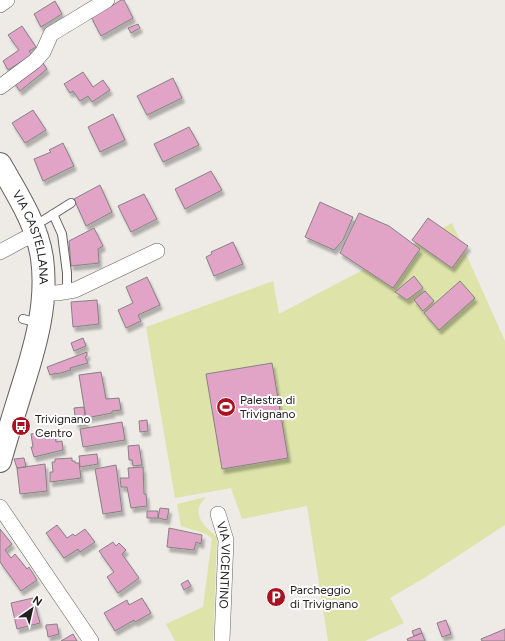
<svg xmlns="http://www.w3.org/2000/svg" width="505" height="641" viewBox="0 0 505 641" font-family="Figtree,sans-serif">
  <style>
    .green { fill: #dde3a9 }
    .building { fill: #e1a4c6; stroke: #868284; filter: url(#shadow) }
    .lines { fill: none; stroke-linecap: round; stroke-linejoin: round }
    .lane-casing { stroke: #65615e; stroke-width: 10 }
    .street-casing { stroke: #65615e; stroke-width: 16 }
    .primary-casing { stroke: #65615e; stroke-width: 24 }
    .lane { stroke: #fff; stroke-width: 8 }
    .street { stroke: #fff; stroke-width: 15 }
    .primary { stroke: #fff; stroke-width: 22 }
    .labels { text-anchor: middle; stroke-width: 4; stroke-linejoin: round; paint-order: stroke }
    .street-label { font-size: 12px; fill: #232120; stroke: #fff }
    .poi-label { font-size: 12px; fill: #232120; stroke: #fff; text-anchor: start }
  </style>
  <defs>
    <filter id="shadow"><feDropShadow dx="2.5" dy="4.5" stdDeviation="1" flood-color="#0004"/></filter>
  </defs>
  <rect width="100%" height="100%" fill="#eeeae6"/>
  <path class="green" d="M452,223l53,118v184l-81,53 -34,20 14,25 -39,18h-37l-21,-135 -65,13 -11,-31 -56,10 -29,-171 127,-46 6,33z
    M206,497c-17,16 -2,29 11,40l-4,104h-38l-9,-17 37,-17 9,-69 -6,-4 -25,-8 -4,-22z"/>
  <path class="building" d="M121,0h3l9,18 -32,18 -11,-21 20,-8z
    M55,1l7,13 -21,13 -7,-13z
    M138,24l2,4 -9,5 -3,-5z
    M22,26l14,21 -7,4 3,4 -24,15 -5,-9 16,-11 -11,-15z
    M41,60l6,9 -27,22 -8,-11z
    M83,72l10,15 10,-7 7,10 -18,12 -4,-6 -8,5 -7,-10 -3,2 -6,-9z
    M173,78l9,20 -35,17 -10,-19z
    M33,110l13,20 -21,13 -13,-20z
    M113,114l12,26 -25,12 -12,-25z
    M189,127l10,18 -36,17 -9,-18z
    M63,143l11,23 -31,15 -9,-22 17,-7 -2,-2z
    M211,171l11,19 -37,19 -10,-20z
    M100,185l12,27 -26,14 -12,-27z
    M144,194l13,25 -26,13 -13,-26z
    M320,202l33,15 -10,23 -9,10 -29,-13z
    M359,213l30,13 31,23 -27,39 -53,-35z
    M428,218l40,28 -16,22 -40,-28z
    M94,228l9,18 -5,3 1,14 -28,3 -2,-25z
    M233,242l10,22 -29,12 -8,-19 6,-3 -1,-2z
    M414,276l9,12 -16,12 -12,-8z
    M147,277l13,28 -22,10 3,6 -15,7 -8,-18 15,-7 -7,-16z
    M460,281l15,17 -36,32 -15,-17z
    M425,291l9,10 -11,10 -9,-11z
    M97,300l2,24 -26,3 -2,-25z
    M83,338l3,8 -12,5 -3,-8z
    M87,352v4l-2,1 3,6 -18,5 1,2 -14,4 -1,-1 -6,2 -3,-8z
    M272,363l16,95 -66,11 -16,-95z
    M101,372l5,27 13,-1 2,12 -9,1v2l-26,5 -7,-43z
    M84,407l2,16 -10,1 -2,-16z
    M147,420l1,11 -8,1 -1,-11z
    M122,422l3,18 -42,7 -3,-18z
    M43,432v2l11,-2 2,10 6,-1 1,9 -29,7 -3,-10h2l-2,-13z
    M139,445l3,20 -9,1 -1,-6h-3l-1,-14z
    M97,454l1,10 -18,3 -1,-11z
    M24,458l2,9 -9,1 -3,-9z
    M72,458v3h3v2h4l2,15 -31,4v-10h3l-1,-10h3v-3z
    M45,464l2,27 -27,3 -3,-26z
    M116,465l6,46 -19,3 -8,-45z
    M143,467l1,27h2l1,12 -16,2 -4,-21h-6l-1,-9h9l-1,-10z
    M160,508l9,1 -2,11 -9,-2z
    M147,511h11v7h-11z
    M57,525l10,13 6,-4 2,2 10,-7 10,13 -15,10 -2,-3 -14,9 -18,-25z
    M169,528l33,7 -1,9 -5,-2 -2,8 -27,-3z
    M0,529l12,15 -7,6 6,8 4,-4 12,15 2,-2 8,13 -16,11 -21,-29z
    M113,542l3,4 3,-3 7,7 -4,4 17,24 -21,15 -11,-16 7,-5 -15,-21z
    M188,580l3,6 -7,4 -3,-6z
    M33,598l7,25 -23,6 -6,-26z
    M142,598l9,15 -16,9 -1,-2 -19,11 -11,-18 23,-13 2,5z
    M446,620l5,14 -9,3 -5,-14z
    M57,624l2,10 -11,3 -1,-7 -1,-1v-4z
    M420,628l2,5 -8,3 -2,-5z
    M505,629v12h-23l-1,-2z
    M422,633l3,8h-17l-1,-2z
    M73,634l4,7h-16z"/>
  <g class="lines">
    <defs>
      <path id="lane" d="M53,214l9,20 5,39v18
        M32,225l12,-5 27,-17
        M23,319l16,4"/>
      <g id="street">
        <path d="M0,5l7,-5"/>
        <path d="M0,87l35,-26 8,-9 8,-18 56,-34"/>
        <path d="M0,252l24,-13 12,-3"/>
        <path d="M44,293h13l18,-3 82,-39"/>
        <path d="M0,507l91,134"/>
        <path id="s1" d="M218,514l8,26 -4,101"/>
      </g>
      <g id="primary">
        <path id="s2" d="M0,164c16,28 37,60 42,94 6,44 -6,86 -19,127 -8,26 -16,51 -23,76"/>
      </g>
    </defs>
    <use href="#lane" class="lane-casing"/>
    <use href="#street" class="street-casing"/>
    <use href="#primary" class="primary-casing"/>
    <use href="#lane" class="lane"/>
    <use href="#street" class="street"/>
    <use href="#primary" class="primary"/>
  </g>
  <defs>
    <symbol id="stadium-disc" viewBox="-11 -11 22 22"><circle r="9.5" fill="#a81221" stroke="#fff"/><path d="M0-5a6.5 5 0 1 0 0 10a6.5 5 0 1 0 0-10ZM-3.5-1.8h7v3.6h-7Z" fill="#fff"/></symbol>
    <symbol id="bus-disc" viewBox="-11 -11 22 22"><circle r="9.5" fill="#a81221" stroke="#fff"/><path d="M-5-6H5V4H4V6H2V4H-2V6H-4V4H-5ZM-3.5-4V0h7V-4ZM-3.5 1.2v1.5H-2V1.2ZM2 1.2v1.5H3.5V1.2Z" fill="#fff"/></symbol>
    <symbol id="parking-disc" viewBox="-11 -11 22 22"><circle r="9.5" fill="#a81221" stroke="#fff"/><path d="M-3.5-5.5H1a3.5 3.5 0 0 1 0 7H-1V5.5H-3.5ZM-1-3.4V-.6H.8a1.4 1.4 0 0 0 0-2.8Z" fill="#fff"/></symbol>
  </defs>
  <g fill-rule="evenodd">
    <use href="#stadium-disc" x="215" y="396" width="22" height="22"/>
    <use href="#bus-disc" x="10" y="415" width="22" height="22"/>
    <use href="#parking-disc" x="265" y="586" width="22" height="22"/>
  </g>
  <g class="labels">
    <g class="street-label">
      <text dy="4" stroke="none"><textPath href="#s2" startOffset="81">VIA CASTELLANA</textPath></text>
      <text dy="4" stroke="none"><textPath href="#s1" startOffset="52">VIA VICENTINO</textPath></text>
    </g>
    <g class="poi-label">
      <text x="240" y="404">Palestra di<tspan x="240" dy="14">Trivignano</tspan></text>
      <text x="35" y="423">Trivignano<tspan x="35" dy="14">Centro</tspan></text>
      <text x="290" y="594">Parcheggio<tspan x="290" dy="14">di Trivignano</tspan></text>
    </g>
  </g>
  <g transform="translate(32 609) rotate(34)" stroke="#ffffff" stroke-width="3" paint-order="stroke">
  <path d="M0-3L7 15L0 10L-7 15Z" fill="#232120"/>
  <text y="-6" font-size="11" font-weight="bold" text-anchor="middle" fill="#232120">N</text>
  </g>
</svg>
